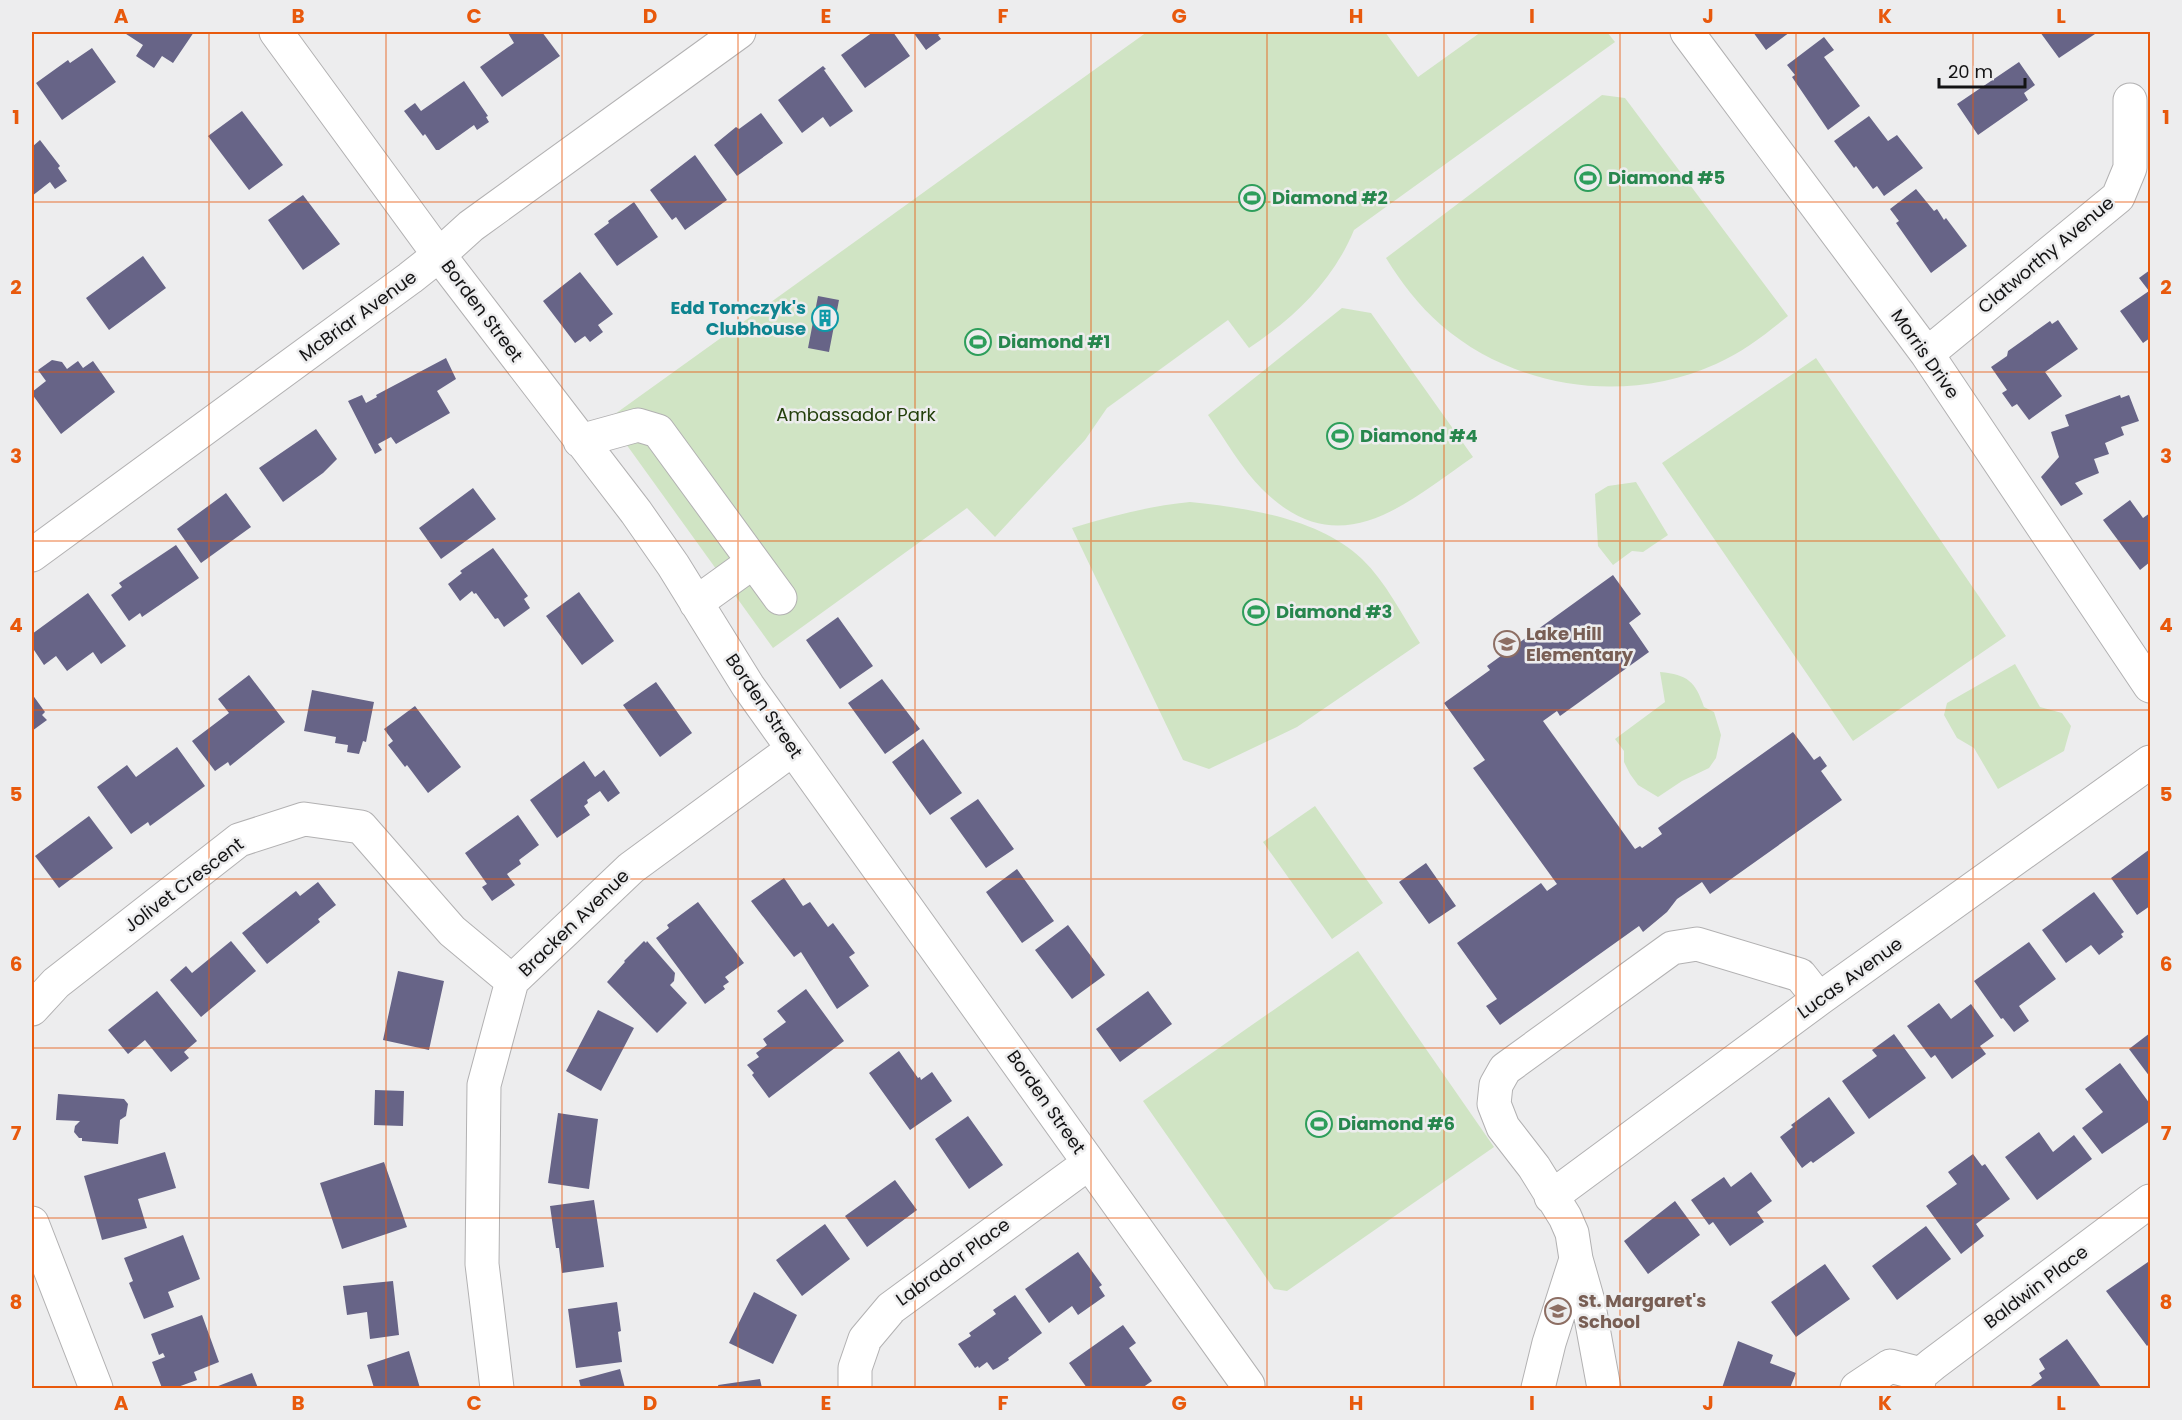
<svg xmlns="http://www.w3.org/2000/svg" width="2182" height="1420" viewBox="0 0 2182 1420" font-family="Poppins,sans-serif">
  <style>
    .green { fill: #d0e4c4 }
    .building { fill: #676487 }
    .lines { fill: none; stroke-linecap: round; stroke-linejoin: round }
    .minor-casing { stroke: #b2b1b2; stroke-width: 35 }
    .minor { stroke: #fff; stroke-width: 33 }
    .grid { fill: none; stroke: #e8590c; stroke-width: 1.5; stroke-opacity: 0.55 }
    .labels { text-anchor: middle; stroke-width: 5; stroke-linejoin: round; paint-order: stroke }
    .leisure-label { font-size: 18px; font-weight: bold; fill: #27864d; stroke: #ededee; text-anchor: start }
    .street-label { font-size: 18px; fill: #131314; stroke: #ededee }
    .culture-label { font-size: 18px; font-weight: bold; fill: #0d838f; stroke: #ededee; text-anchor: end }
    .park-label { font-size: 18px; fill: #233f0b; stroke: #ededee }
    .education-label { font-size: 18px; font-weight: bold; fill: #785e54; stroke: #ededee; text-anchor: start }
    .neatline { fill: none; stroke: #e8590c; stroke-width: 2 }
    .grid-label { font-size: 20px; text-anchor: middle; font-weight: bold; fill: #e8590c }
  </style>
  <rect width="100%" height="100%" fill="#ededee"/>
  <path class="green" d="M1147,32h238l33,45 63,-45h126l8,10 -261,188c-21,51 -60,88 -105,118l-21,-28 -121,88 -22,32 -90,97 -28,-29 -194,140 -165,-229z
    M1602,95l23,3 163,218c-22,18 -45,36 -72,48 -90,41 -201,25 -275,-39 -23,-20 -40,-43 -55,-67z
    M1342,308l29,5 102,144c-69,48 -134,109 -211,32 -21,-21 -37,-50 -54,-74z
    M1816,358l190,278 -153,105 -191,-278z
    M1636,482l32,53 -25,17 -11,-1 -19,14 -15,-19 -3,-52 13,-8z
    M1190,502c57,6 129,16 172,57 24,23 40,56 58,84l-123,84 -88,42 -26,-9 -111,-232c39,-12 77,-22 118,-26z
    M2015,664l25,43 22,6 9,13 -7,25 -66,38 -24,-41 -17,-10 -13,-23 3,-12z
    M1660,672c28,3 35,9 44,35l10,5 7,23 -5,23 -7,10 -27,13 -24,16 -20,-12 -8,-11 -6,-12v-11l-9,-12 50,-37z
    M1315,806l68,97 -51,36 -69,-97z
    M1358,951l136,196 -207,144 -13,-2 -131,-188z"/>
  <path class="building" d="M123,32h71l-21,31 -11,-7 -8,12 -18,-12 7,-11z
    M510,32h32l18,24 -58,41 -22,-30 34,-24 -6,-10z
    M873,32h20l17,24 -45,32 -24,-33z
    M913,32h30l-5,3 3,4 -15,11z
    M1753,32h37l-24,18z
    M2040,32h58l-39,26z
    M1824,37l10,13 -10,7 36,49 -32,24 -36,-53 3,-2 -8,-10z
    M92,48l24,34 -54,38 -26,-37 32,-23 2,3z
    M2019,62l16,23 -11,8 4,7 -50,35 -21,-31z
    M823,66l3,3 -2,1 29,41 -23,16 -7,-10 -21,16 -24,-33z
    M464,81l24,35 -2,1 3,5 -12,8 -3,-5 -35,25h-3l-11,-16 -2,2 -19,-25 11,-8 6,8z
    M242,111l41,54 -34,25 -41,-54z
    M761,113l22,30 -46,33 -23,-31 22,-18 3,2z
    M1869,116l19,25 9,-6 26,33 -39,28 -7,-10 -4,3 -17,-23 -2,2 -20,-27z
    M40,140l20,26 -2,2 9,13 -12,8 -5,-7 -18,14v-49z
    M695,155l32,45 -42,30 -9,-13 -4,3 -22,-30z
    M1916,189l18,22 3,-2 7,11 2,-2 21,28 -36,27 -35,-50 3,-2 -9,-12z
    M303,195l37,49 -37,26 -35,-50z
    M634,202l24,35 -41,29 -23,-32 15,-11 -1,-2z
    M143,256l23,32 -57,42 -23,-32z
    M2150,270v68l-7,5 -23,-32 29,-20 -10,-13z
    M580,272l33,42 -15,11 5,7 -13,10 -5,-6 -10,7 -32,-42z
    M818,296l21,4 -10,52 -21,-4z
    M2058,320l20,29 -33,23 17,24 -33,24 -12,-16 -5,3 -10,-14 5,-3 -16,-23 16,-11 1,-5 42,-30 2,3z
    M446,358l10,21 -19,12 13,22 -54,31 -5,-7 -13,7 4,6 -7,4 -27,-53 14,-6 4,8 11,-6 -1,-2z
    M52,360l10,2 5,7 11,-8 5,7 10,-7 22,31 -54,42 -29,-40v-2l14,-11 -8,-11z
    M2120,395l1,3 8,-3 10,26 -18,6 3,8 -19,8 4,11 -15,5 5,14 -24,10 8,11 -22,12 -20,-29 18,-20 -8,-25 18,-6 -4,-11z
    M316,429l21,30 -14,14 -40,29 -24,-34z
    M473,488l23,31 -55,40 -22,-31z
    M226,493l25,34 -50,36 -24,-34z
    M2130,500l13,18 7,-5v49l-10,8 -37,-50z
    M176,545l23,33 -57,39 -2,-4 -11,8 -18,-26 11,-8 -3,-4z
    M493,548l35,48 -4,3 6,9 -26,19 -6,-9 -3,1 -19,-26 -2,1 -2,-3 -12,10 -12,-17 14,-11 -2,-2z
    M1613,575l28,39 -12,9 20,29 -89,64 -3,-5 -14,10 92,128 5,-3 2,2 20,-14 -4,-6 135,-96 21,28 6,-4 7,10 -6,5 21,29 -132,94 -8,-12 -25,17 -10,13 -24,20 -4,-6 -139,99 -14,-19 11,-7 -40,-56 84,-60 6,8 10,-7 -84,-116 12,-8 -41,-57 46,-33 -3,-4z
    M579,592l35,49 -32,24 -36,-49z
    M88,593l38,53 -25,18 -8,-12 -26,19 -11,-15 -12,9 -12,-18v-13z
    M838,617l35,49 -33,23 -34,-49z
    M249,675l36,47 -55,44 -2,-4 -13,9 -23,-30 37,-28 -11,-14z
    M882,679l38,50 -35,25 -37,-51z
    M656,682l36,51 -32,24 -37,-52z
    M312,690l62,12 -8,40 -3,-1 -4,13 -12,-2 1,-7 -13,-2 1,-6 -32,-6z
    M32,694l13,18 -3,3 5,5 -15,11z
    M415,706l46,61 -33,26 -21,-28 -2,2 -17,-22 5,-4 -9,-12z
    M923,739l39,54 -32,22 -38,-53z
    M177,747l28,39 -55,40 -2,-4 -17,12 -34,-47 30,-22 9,12z
    M584,761l11,16 9,-7 16,23 -12,9 -8,-11 -13,9 1,3 -4,3 6,9 -33,23 -27,-38z
    M978,799l36,50 -28,19 -36,-50z
    M518,815l21,30 -20,15 2,4 -14,10 8,11 -23,16 -10,-14 5,-3 -22,-31z
    M89,816l24,32 -54,40 -24,-32z
    M2150,849v57l-13,9 -26,-37z
    M1426,863l30,43 -27,18 -30,-42z
    M1017,869l37,52 -32,22 -36,-51z
    M784,878l19,28 7,-4 18,25 5,-4 22,30 -6,4 20,29 -32,23 -36,-57 -7,5 -43,-56z
    M318,882l18,23 -18,14 2,3 -53,42 -25,-31 54,-42 4,5z
    M2094,892l30,40 -3,2 2,3 -24,18 -8,-10 -25,18 -24,-33z
    M698,902l46,61 -19,14 4,5 -6,4 2,3 -20,15 -49,-66 13,-10 -2,-3z
    M1068,925l37,50 -33,24 -37,-49z
    M231,941l25,30 -55,46 -31,-37 16,-14 6,7z
    M644,941l2,2 1,-2 28,32 -1,8 -4,4 17,18 -30,30 -50,-51 18,-20 -1,-1z
    M2029,942l27,37 -37,27 10,15 -15,11 -11,-14 -2,1 -27,-38z
    M398,971l46,10 -15,69 -46,-10z
    M806,989l38,52 -75,57 -17,-23 2,-2 -7,-8 12,-8 -3,-4 11,-8 -4,-6 23,-17 -9,-11z
    M157,991l40,50 -13,11 5,6 -18,14 -26,-32 -17,14 -20,-24z
    M1148,991l24,33 -52,38 -24,-33z
    M1939,1003l12,16 20,-15 23,32 -14,10 6,8 -34,25 -17,-24 -4,3 -24,-32z
    M598,1010l36,18 -33,63 -35,-20z
    M2150,1033v44l-21,-28z
    M1894,1034l32,44 -57,41 -27,-38 35,-25 -5,-6z
    M899,1051l19,27 2,-1 1,3 11,-8 20,29 -42,29 -41,-57z
    M2120,1063l30,41v17l-48,33 -20,-26 21,-16 -18,-23z
    M375,1090l29,1 -1,35 -29,-1z
    M58,1094l66,5 4,5 -2,12 -6,4 -2,24 -36,-3v-3h-3l-5,-6 1,-6 5,-5 -24,-1z
    M1829,1097l26,36 -42,30 -2,-2 -9,7 -22,-31 13,-10 -2,-2z
    M558,1113l40,6 -9,70 -41,-6z
    M968,1116l35,49 -34,24 -34,-50z
    M2039,1132l14,20 21,-17 18,24 -55,41 -32,-43z
    M165,1152l11,36 -38,11 9,29 -45,12 -18,-64z
    M1973,1154l9,12 3,-2 25,35 -34,25 8,12 -23,18 -35,-48 31,-22 -9,-12z
    M384,1162l23,65 -65,22 -22,-66z
    M1751,1172l21,29 -15,11 7,10 -34,24 -17,-24 -4,3 -18,-25 33,-23 7,10z
    M895,1180l22,30 -50,37 -22,-31z
    M594,1200l10,67 -42,6 -3,-25h-3l-6,-42z
    M1675,1201l25,34 -52,39 -24,-33z
    M825,1224l25,35 -48,37 -26,-36z
    M1926,1226l25,33 -54,41 -25,-34z
    M183,1235l17,44 -32,13 6,15 -30,12 -15,-36 4,-2 -9,-23z
    M1078,1252l24,33 -3,2 6,9 -27,19 -6,-9 -23,17 -24,-34z
    M2148,1262l2,3v78l-3,3 -41,-55z
    M1825,1264l25,35 -54,38 -25,-35z
    M393,1281l6,54 -29,4 -3,-27 -20,3 -4,-29z
    M754,1292l43,23 -24,49 -44,-21z
    M1015,1295l27,38 -34,25 1,2 -12,8 -4,2 -6,-8 -8,6 -1,-2 -3,2 -17,-24 13,-8 -2,-3 27,-19 -3,-4z
    M617,1302l4,29 -3,1 4,30 -46,6 -8,-59z
    M202,1315l17,47 -25,10 3,8 -22,8h-13l-10,-26 13,-5 -2,-4 -4,2 -8,-21z
    M1123,1325l13,18 -7,5 23,33 -10,7h-55l-18,-25z
    M2067,1339l34,48 -3,1h-70l14,-10 -3,-5 6,-4 -6,-10z
    M1738,1341l35,14 -3,8 26,10 -6,15h-68z
    M409,1351l11,37h-46l-7,-23z
    M620,1369l5,19h-44l-2,-8z
    M252,1373l6,15h-45z
    M760,1379l2,9h-43l-1,-3z"/>
  <g class="lines">
    <defs>
      <path id="minor" d="M276,32l163,223 197,257 37,53 75,121 500,699
        M1687,32l240,322 223,332
        M1927,354l191,-157 12,-29v-68
        M580,441l58,-16 20,6 122,167
        M32,555l378,-277 29,-23 32,-29 268,-194
        M696,603l57,-41
        M32,1009l24,-26 183,-143 65,-21 57,8 91,104 60,50
        M1551,1197l268,-198 331,-237
        M32,1223l64,165
        M497,1388l-15,-124 2,-179 28,-104 119,-113 162,-119
        M855,1388v-20l10,-29 26,-31 198,-145
        M1538,1388l11,-45 27,-84
        M1604,1388l-16,-87 -12,-42 -4,-26 -7,-16 -31,-50 -31,-40 -9,-23 2,-19 9,-16 167,-121 25,-4 103,31 19,24
        M1857,1388l33,-22 31,8
        M1917,1388l4,-14 12,-10 217,-163"/>
    </defs>
    <use href="#minor" class="minor-casing"/>
    <use href="#minor" class="minor"/>
  </g>
  <path class="grid" d="M209,32v1356M386,32v1356M562,32v1356M738,32v1356M915,32v1356M1091,32v1356M1267,32v1356M1444,32v1356M1620,32v1356M1796,32v1356M1973,32v1356M32,202h2118M32,372h2118M32,541h2118M32,710h2118M32,879h2118M32,1048h2118M32,1218h2118"/>
  <defs>
    <symbol id="stadium-ring" viewBox="-11 -11 22 22"><circle r="9.5" fill="#ededee" stroke="#2e9e5b" stroke-width="1.5"/><path d="M0-5a6.5 5 0 1 0 0 10a6.5 5 0 1 0 0-10ZM-3.5-1.8h7v3.6h-7Z" fill="#2e9e5b"/></symbol>
    <symbol id="building-ring" viewBox="-11 -11 22 22"><circle r="9.5" fill="#ededee" stroke="#0f9aa8" stroke-width="1.5"/><path d="M-4-6H4V6H1V3H-1V6H-4ZM-2.5-4.3h1.7v1.8h-1.7ZM.8-4.3h1.7v1.8H.8ZM-2.5-1h1.7V.8h-1.7ZM.8-1h1.7V.8H.8Z" fill="#0f9aa8"/></symbol>
    <symbol id="school-ring" viewBox="-11 -11 22 22"><circle r="9.5" fill="#ededee" stroke="#8d6e63" stroke-width="1.5"/><path d="M0-5L7-2L0 1L-7-2ZM-4 1L0 2.5L4 1V4Q0 6-4 4Z" fill="#8d6e63"/></symbol>
  </defs>
  <g fill-rule="evenodd">
    <use href="#stadium-ring" x="1573" y="163" width="30" height="30"/>
    <use href="#stadium-ring" x="1237" y="183" width="30" height="30"/>
    <use href="#building-ring" x="810" y="303" width="30" height="30"/>
    <use href="#stadium-ring" x="963" y="327" width="30" height="30"/>
    <use href="#stadium-ring" x="1325" y="421" width="30" height="30"/>
    <use href="#stadium-ring" x="1241" y="597" width="30" height="30"/>
    <use href="#school-ring" x="1492" y="629" width="30" height="30"/>
    <use href="#stadium-ring" x="1304" y="1109" width="30" height="30"/>
    <use href="#school-ring" x="1543" y="1296" width="30" height="30"/>
  </g>
  <g class="labels">
    <g class="leisure-label">
      <text x="1608" y="184">Diamond #5</text>
      <text x="1272" y="204">Diamond #2</text>
      <text x="998" y="348">Diamond #1</text>
      <text x="1360" y="442">Diamond #4</text>
      <text x="1276" y="618">Diamond #3</text>
      <text x="1338" y="1130">Diamond #6</text>
    </g>
    <g class="street-label">
      <text transform="translate(2046 255) rotate(-40)" y="6">Clatworthy Avenue</text>
      <text transform="translate(482 311) rotate(53)" y="6">Borden Street</text>
      <text transform="translate(358 316) rotate(-36)" y="6">McBriar Avenue</text>
      <text transform="translate(1925 354) rotate(55)" y="6">Morris Drive</text>
      <text transform="translate(764 706) rotate(56)" y="6">Borden Street</text>
      <text transform="translate(184 885) rotate(-37)" y="6">Jolivet Crescent</text>
      <text transform="translate(574 923) rotate(-44)" y="6">Bracken Avenue</text>
      <text transform="translate(1850 978) rotate(-36)" y="6">Lucas Avenue</text>
      <text transform="translate(1046 1102) rotate(55)" y="6">Borden Street</text>
      <text transform="translate(953 1262) rotate(-36)" y="6">Labrador Place</text>
      <text transform="translate(2036 1287) rotate(-37)" y="6">Baldwin Place</text>
    </g>
    <g class="culture-label">
      <text x="806" y="314">Edd Tomczyk's<tspan x="806" dy="21">Clubhouse</tspan></text>
    </g>
    <g class="park-label">
      <text x="856" y="421">Ambassador Park</text>
    </g>
    <g class="education-label">
      <text x="1526" y="640">Lake Hill<tspan x="1526" dy="21">Elementary</tspan></text>
      <text x="1578" y="1307">St. Margaret's<tspan x="1578" dy="21">School</tspan></text>
    </g>
  </g>
  <rect width="2182" height="1420" fill="none" stroke="#ededee" stroke-width="66"/>
  <path d="M1939 78v9h86v-9" fill="none" stroke="#131314" stroke-width="3"/>
  <text x="1948" y="78" font-size="18" fill="#131314" stroke="#ededee" stroke-width="4.5" paint-order="stroke">20 m</text>
  <rect x="33" y="33" width="2116" height="1354" class="neatline"/>
  <g class="grid-label">
    <text x="121" y="23">A</text>
    <text x="298" y="23">B</text>
    <text x="474" y="23">C</text>
    <text x="650" y="23">D</text>
    <text x="826" y="23">E</text>
    <text x="1003" y="23">F</text>
    <text x="1179" y="23">G</text>
    <text x="1356" y="23">H</text>
    <text x="1532" y="23">I</text>
    <text x="1708" y="23">J</text>
    <text x="1885" y="23">K</text>
    <text x="2061" y="23">L</text>
    <text x="16" y="124">1</text>
    <text x="2166" y="124">1</text>
    <text x="16" y="294">2</text>
    <text x="2166" y="294">2</text>
    <text x="16" y="463">3</text>
    <text x="2166" y="463">3</text>
    <text x="16" y="632">4</text>
    <text x="2166" y="632">4</text>
    <text x="16" y="801">5</text>
    <text x="2166" y="801">5</text>
    <text x="16" y="971">6</text>
    <text x="2166" y="971">6</text>
    <text x="16" y="1140">7</text>
    <text x="2166" y="1140">7</text>
    <text x="16" y="1309">8</text>
    <text x="2166" y="1309">8</text>
    <text x="121" y="1410">A</text>
    <text x="298" y="1410">B</text>
    <text x="474" y="1410">C</text>
    <text x="650" y="1410">D</text>
    <text x="826" y="1410">E</text>
    <text x="1003" y="1410">F</text>
    <text x="1179" y="1410">G</text>
    <text x="1356" y="1410">H</text>
    <text x="1532" y="1410">I</text>
    <text x="1708" y="1410">J</text>
    <text x="1885" y="1410">K</text>
    <text x="2061" y="1410">L</text>
  </g>
</svg>
